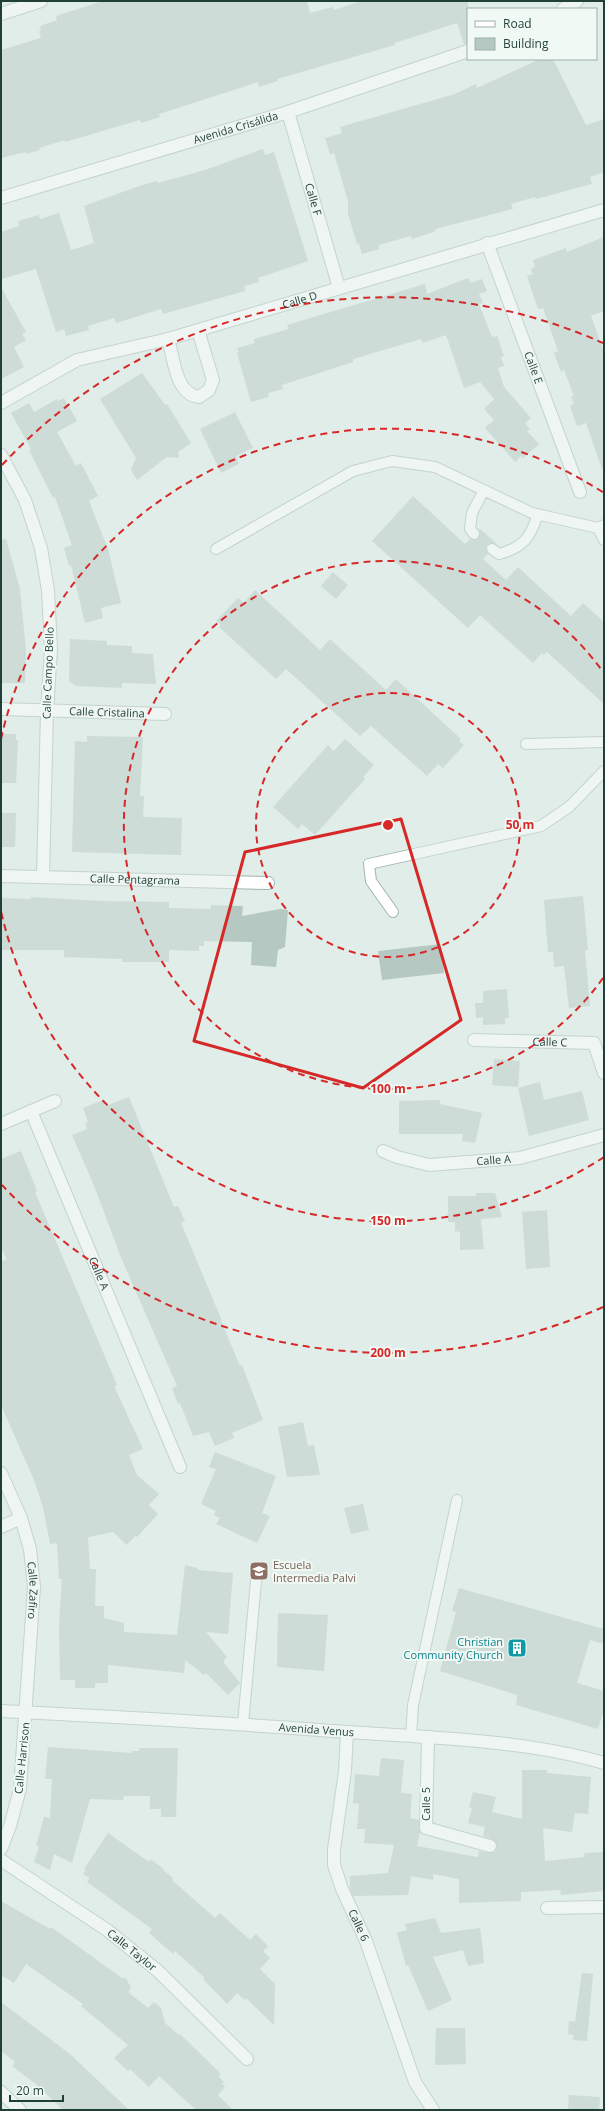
<svg xmlns="http://www.w3.org/2000/svg" width="605" height="2111" viewBox="0 0 605 2111" font-family="'Open Sans',sans-serif">
  <style>
    .building { fill: #b5c8c1 }
    .lines { fill: none; stroke-linecap: round; stroke-linejoin: round }
    .service-casing { stroke: #a2b5b0; stroke-width: 12 }
    .minor-casing { stroke: #a2b5b0; stroke-width: 14 }
    .tertiary-casing { stroke: #a2b5b0; stroke-width: 14 }
    .service { stroke: #fff; stroke-width: 10 }
    .minor { stroke: #fff; stroke-width: 12 }
    .tertiary { stroke: #fff; stroke-width: 12 }
    .marked { fill: none; stroke: #d62828; stroke-width: 3; stroke-linejoin: round }
    .ring { fill: none; stroke: #d62828; stroke-width: 2; stroke-dasharray: 7 5 }
    .labels { text-anchor: middle; stroke-width: 4; stroke-linejoin: round; paint-order: stroke }
    .street-label { font-size: 11px; fill: #1f3f38; stroke: #f1f9f5 }
    .education-label { font-size: 11px; fill: #785e54; stroke: #f1f9f5; text-anchor: start }
    .culture-label { font-size: 11px; fill: #0d838f; stroke: #f1f9f5; text-anchor: end }
    .centre { fill: #d62828; stroke: #f1f9f5; stroke-width: 2 }
    .ring-label { font-size: 12px; text-anchor: middle; font-weight: bold; fill: #d62828; stroke: #f1f9f5; stroke-width: 4; stroke-linejoin: round; paint-order: stroke }
  </style>
  <rect width="100%" height="100%" fill="#e0ede8"/>
  <path class="building" d="M103,1h204l3,12 23,-6 1,3 28,-9h106v43h-4l-7,-21 -62,20v2l-118,34 1,2 -19,6 -1,-5 -99,32 1,3 -19,6 -1,-3 -75,22v-2l-26,8 1,2 -14,4v-2l-25,6v-108l40,-12 -2,-7 2,-1 -1,-4 17,-6 -1,-4z
    M540,59h13l33,66 18,-6v53l-14,5 2,7 -56,15 -1,-2 -24,7 2,5 -78,20 1,2 -24,8 -1,-3 -32,9v4l-17,5 -3,-11 -2,1 -9,-30v-13l-14,-48 -4,1 -5,-16 17,-5 -2,-6 115,-33 21,-10 1,4z
    M263,149l2,6 9,-3 34,109 -50,17 1,4 -15,4 1,5 -82,23 -2,-5 -45,14 -2,-5 -26,8 1,4 -23,6 -2,-7 -8,3 -20,-63 -35,10v-47l18,-6 -1,-5 21,-6 1,4 19,-6 12,37 23,-7 -10,-37 55,-20 18,-5 1,2 47,-13z
    M604,237v74l-13,5 13,36v117h-2l-16,-46 -9,3 -7,-20 4,-2 -3,-7 3,-1 -10,-26 -3,2 -7,-19 4,-2 -15,-43 -5,1 -11,-33 6,-2 -2,-5 4,-2 -2,-7 33,-12 1,4z
    M468,278l3,5 11,-4 5,12 -8,3 4,9 -4,1 13,33 5,-1 7,20 -3,1 3,9 -6,2 6,19 27,31 -6,5 5,6 -3,2 12,13 -16,14 -2,-2 -6,6 -30,-34 9,-8 -10,-11 10,-10 -14,-17 -16,6 -18,-53 -23,8 -2,-4 -68,20v3l-71,23 1,4 -15,4 1,4 -18,5 -14,-49 2,-1 -2,-4 18,-5 -1,-4 35,-10 -2,-4 138,-41 2,10z
    M1,287l25,45 -4,2 4,6 -12,7 10,20 -23,12z
    M142,373l23,32 2,-1 24,39 -13,9 1,6 -12,-1 -30,23 -6,-10 5,-12 -36,-59z
    M64,398l13,23 -20,11 19,34 5,-3 17,33 -9,5 19,48 13,54 -20,5 2,10 -18,5 -14,-58 -2,1 -5,-18 8,-3 -17,-48 -2,1 -24,-48 2,-1 -20,-36 18,-10 5,9 23,-13 1,2z
    M235,412l18,36 -17,8 3,8 -18,9 -21,-44z
    M413,496l52,48 5,-5 5,1 3,-1 2,-6 -1,-5 18,16 -5,-1 -5,2 -1,4 2,5 -5,5 23,21 12,-13 53,49 12,-13 21,19v82l-57,-52 -3,3 -2,-2 -9,10 -53,-48 -12,13 -96,-87z
    M6,539l14,50 6,61 -1,33h-24v-143z
    M333,572l15,13 -12,14 -15,-13z
    M255,590l65,60 10,-11 56,51 10,-11 65,60 -2,2 5,4 -21,23 -5,-4 -11,12 -56,-50 -11,10 -74,-67 -10,10 -57,-52 2,-2 -5,-4 22,-23 6,5z
    M70,639l37,2v4l25,1v7l21,1 3,30 -34,-1v5l-46,-2 -7,-5z
    M1,734h15v6h2l-2,43h-15z
    M87,736l56,1 -3,59h4l-1,21 39,1 -1,37 -109,-3 3,-111 12,1z
    M345,739l29,26 -11,12 2,2 -50,56 -13,-11 -4,5 -25,-22 55,-62 6,6z
    M1,813h15l-1,34h-14z
    M583,896l5,54h-3l5,56 -21,2 -5,-42 -10,1 -1,-15h-5l-4,-52z
    M31,897l72,4 66,1v6l42,1v-4l32,1 -1,10 38,-7 8,1 -3,37 -7,3 -2,17 -25,-2 1,-23 -48,-1v5h-5v5l-30,-1v12h-47v-3l-58,-2v-7h-63v-52l30,1z
    M441,944l3,29 -62,7 -4,-29z
    M507,989l2,29h-4v6l-22,1v-8l-7,1 -1,-15h8v-12z
    M494,1059l26,2 -2,26 -26,-2z
    M540,1082l4,18 38,-9 7,29 -60,16 -11,-48z
    M129,1097l45,110 4,-1 7,15 -4,2 41,98h-1l19,45 2,-1 21,55 -31,13 2,5 -19,8 -6,-14 -16,4 -13,-33 -2,1 -6,-16 5,-2 -57,-131 -25,-67 -23,-53 15,-6 -2,-6 3,-1 -5,-14 20,-8 2,6z
    M440,1100v4l42,9 -7,30 -13,-2 1,-7h-64v-33z
    M21,1151l16,40 -2,1 82,193 -3,1 29,63 -14,6 8,20 22,19 -10,11 9,9 -21,23 -2,-1 -8,9 -14,-13 -25,5 2,32h6l-1,37h9v12l20,5v9l53,3 8,-70 12,3 1,2 35,3 -5,61 -22,-2 21,25 -4,5 17,21 -12,12 -22,-22 -2,2 -19,-15 -1,13 -76,-8v18h-13v5h-20v-8h-15l-1,-55 3,-46h-3l-2,-36 -7,1 -7,-37 -9,-27 -33,-75v-144l6,-1 -6,-13v-88z
    M476,1193h19l7,24 -21,2 3,30 -24,1v-18l-5,-1v-9h-7v-26h28z
    M547,1210l3,57 -24,2 -4,-57z
    M303,1422l5,24 6,-1 6,30 -33,2 -9,-50z
    M215,1452l61,24 -14,37 8,3 -13,27 -41,-19 4,-6 -6,-3 2,-4 -15,-7 15,-35 -7,-2z
    M363,1504l6,26 -18,4 -7,-26z
    M459,1588l145,41v15l-14,-4 -13,43 27,8v19l-6,19 -82,-24 1,-10 -77,-24 16,-59 -4,-1z
    M278,1613l50,2 -4,56 -47,-4z
    M48,1747l84,6v-2h7v-3h39l-2,69h-15v-8h-11v-13h-26l-1,4 -33,-1 -18,64 -18,-9 -4,16 -16,-8 5,-16h-3l8,-29 6,1 2,-39h-7z
    M381,1758l23,2 -3,33 11,1 -2,24 9,2 1,12 -3,14 61,11 1,-6 9,2 7,-1 2,-7 -5,-6 -9,-3 2,-9 -17,-4 4,-15 -3,-1 4,-15 23,5 -4,15 30,7v-49h25v3l44,4 -3,37 -13,-1 -3,19 -29,-4 2,33 40,-4 -1,-4 20,-1v39l-43,4 -1,-5 -39,2v9l-62,2v-24l-26,-5v6l-22,-4 -3,19 -55,1 -3,-8v-12l38,-3 6,-28 -30,-2 1,-14h-8l2,-25 -6,-1 2,-29 24,2z
    M108,1833l41,29 1,-3 14,10 -1,1 10,8 -1,2 43,38 5,-5 30,27 6,-6 12,12 -5,5 7,7 -10,11 15,15 -1,41 -28,-27 -1,2 -8,-7 -10,11 -24,-25 2,-1 -30,-27 -2,3 -24,-21 3,-4 -65,-47 3,-4 -7,-4 3,-4 -2,-1z
    M1,1901l49,28 1,-2 71,51h4l5,10 -3,4 20,16 6,-6 7,6 4,15 14,12 1,-1 41,40 -3,2 6,6 -2,2 3,3 -7,8 15,15h-37l-37,-34 -10,11 -19,-18 -2,2 -14,-13 14,-13 -47,-39 2,-2 -57,-40 -12,19 -13,-8z
    M435,1918l6,15 39,-5 4,29h-1l1,6 -16,3 -5,-16 -30,7 19,43 -24,11 -20,-46 -2,1 -9,-33 10,-3 -2,-6z
    M582,1973l11,1 -6,67 -14,-1 1,-5 -6,-1 1,-13 6,1z
    M1,2002l69,52 59,56h-66l-26,-25 -25,-19 3,-4 -14,-11z
    M436,2028h29l1,36 -31,1z
    M569,2095l31,2 -1,13h-31z"/>
  <g class="lines">
    <defs>
      <path id="service" d="M598,528l6,12
        M474,534l-4,-5 2,-16 12,-23
        M216,549l137,-78 39,-10 43,6 97,46 66,15 6,-3
        M492,549l7,5c25,-7 31,-16 39,-40
        M526,744l78,-2
        M393,912l-22,-31 -2,-17 172,-38 28,-19 35,-36
        M243,1724l14,-154
        M411,1736l2,-31 44,-205"/>
      <g id="minor">
        <path d="M563,9l14,-8"/>
        <path d="M1,14l40,-13"/>
        <path id="s1" d="M288,112l51,176"/>
        <path id="s2" d="M1,198l287,-86 180,-61"/>
        <path id="s3" d="M487,243l93,249"/>
        <path d="M168,339c6,19 7,55 31,58l10,-7 4,-10 -15,-50"/>
        <path id="s4" d="M1,403l76,-43 91,-21 436,-129"/>
        <path d="M1,455l24,45 16,48 7,42 3,59 -4,62 -4,166"/>
        <path id="s5" d="M1,709l164,5"/>
        <path id="s6" d="M1,876l267,7"/>
        <path id="s7" d="M474,1040l120,3 10,30"/>
        <path id="s8" d="M31,1111l149,356"/>
        <path d="M1,1124l54,-23"/>
        <path id="s9" d="M383,1151l14,6 32,8 91,-7 84,-23"/>
        <path id="s10" d="M1,1473l20,45 9,31 4,38 -14,202 -10,37 -9,23"/>
        <path d="M1,1527l20,-9"/>
        <path id="s11" d="M347,1732l-2,39 -11,78v16l8,24 24,52 49,141 18,28"/>
        <path d="M428,1737l-2,91 64,18"/>
        <path id="s12" d="M1,1860l106,70 51,41 89,88"/>
        <path d="M547,1908l57,-1"/>
        <path d="M1,2092l19,18"/>
      </g>
      <g id="tertiary">
        <path id="s13" d="M1,1711c121,6 241,13 362,22 77,5 166,8 241,30"/>
      </g>
    </defs>
    <use href="#service" class="service-casing"/>
    <use href="#minor" class="minor-casing"/>
    <use href="#tertiary" class="tertiary-casing"/>
    <use href="#service" class="service"/>
    <use href="#minor" class="minor"/>
    <use href="#tertiary" class="tertiary"/>
  </g>
  <path d="M0 0H605V2111H0ZM401,819l60,201 -98,68 -169,-47 51,-189z" fill="#e0ede8" fill-opacity=".55" fill-rule="evenodd"/>
  <path class="marked" d="M401,819l60,201 -98,68 -169,-47 51,-189z"/>
  <g class="ring">
    <circle cx="388" cy="825" r="132"/>
    <path d="M603 978A264 264 0 1 1 603 672"/>
    <path d="M604 1157A396 396 0 0 1 1 911M1 739A396 396 0 0 1 604 493"/>
    <path d="M603 1307A528 528 0 0 1 2 1185M2 465A528 528 0 0 1 603 343"/>
  </g>
  <defs>
    <symbol id="school-square" viewBox="-11 -11 22 22"><rect x="-9" y="-9" width="18" height="18" rx="4" fill="#8d6e63" stroke="#f1f9f5"/><path d="M0-5L7-2L0 1L-7-2ZM-4 1L0 2.5L4 1V4Q0 6-4 4Z" fill="#fff"/></symbol>
    <symbol id="building-square" viewBox="-11 -11 22 22"><rect x="-9" y="-9" width="18" height="18" rx="4" fill="#0f9aa8" stroke="#f1f9f5"/><path d="M-4-6H4V6H1V3H-1V6H-4ZM-2.5-4.3h1.7v1.8h-1.7ZM.8-4.3h1.7v1.8H.8ZM-2.5-1h1.7V.8h-1.7ZM.8-1h1.7V.8H.8Z" fill="#fff"/></symbol>
  </defs>
  <g fill-rule="evenodd">
    <use href="#school-square" x="248" y="1560" width="22" height="22"/>
    <use href="#building-square" x="506" y="1637" width="22" height="22"/>
  </g>
  <g class="labels">
    <g class="street-label">
      <text dy="4" stroke="none"><textPath href="#s2" startOffset="245">Avenida Crisálida</textPath></text>
      <text dy="4" stroke="none"><textPath href="#s1" startOffset="91">Calle F</textPath></text>
      <text dy="4" stroke="none"><textPath href="#s4" startOffset="318">Calle D</textPath></text>
      <text dy="4" stroke="none"><textPath href="#s3" startOffset="133">Calle E</textPath></text>
      <text transform="translate(48 673) rotate(-88)" y="4">Calle Campo Bello</text>
      <text dy="4" stroke="none"><textPath href="#s5" startOffset="106">Calle Cristalina</textPath></text>
      <text dy="4" stroke="none"><textPath href="#s6" startOffset="134">Calle Pentagrama</textPath></text>
      <text dy="4" stroke="none"><textPath href="#s7" startOffset="76">Calle C</textPath></text>
      <text dy="4" stroke="none"><textPath href="#s9" startOffset="113">Calle A</textPath></text>
      <text dy="4" stroke="none"><textPath href="#s8" startOffset="176">Calle A</textPath></text>
      <text dy="4" stroke="none"><textPath href="#s10" startOffset="123">Calle Zafiro</textPath></text>
      <text dy="4" stroke="none"><textPath href="#s13" startOffset="316">Avenida Venus</textPath></text>
      <text transform="translate(22 1758) rotate(-84)" y="4">Calle Harrison</text>
      <text transform="translate(426 1804) rotate(-90)" y="4">Calle 5</text>
      <text dy="4" stroke="none"><textPath href="#s11" startOffset="199">Calle 6</textPath></text>
      <text dy="4" stroke="none"><textPath href="#s12" startOffset="159">Calle Taylor</textPath></text>
    </g>
    <g class="education-label">
      <text x="273" y="1569">Escuela<tspan x="273" dy="13">Intermedia Palvi</tspan></text>
    </g>
    <g class="culture-label">
      <text x="503" y="1646">Christian<tspan x="503" dy="13">Community Church</tspan></text>
    </g>
  </g>
  <circle cx="388" cy="825" r="6" class="centre"/>
  <g class="ring-label">
    <text x="520" y="829">50 m</text>
    <text x="388" y="1093">100 m</text>
    <text x="388" y="1225">150 m</text>
    <text x="388" y="1357">200 m</text>
  </g>
  <rect width="605" height="2111" fill="none" stroke="#1f3f38" stroke-width="4"/>
  <rect x="467" y="8" width="130" height="52" fill="#f1f9f5" stroke="#9dafa9"/>
  <rect x="475" y="21" width="20" height="6" fill="#ffffff" stroke="#9dafa9"/>
  <text x="503" y="28" font-size="12" fill="#1f3f38">Road</text>
  <rect x="475" y="38" width="20" height="12" fill="#b5c8c1" stroke="#9dafa9"/>
  <text x="503" y="48" font-size="12" fill="#1f3f38">Building</text>
  <path d="M10 2095v6h53v-6" fill="none" stroke="#1f3f38" stroke-width="2"/>
  <text x="16" y="2095" font-size="12" fill="#1f3f38" stroke="#f1f9f5" stroke-width="3" paint-order="stroke">20 m</text>
</svg>
